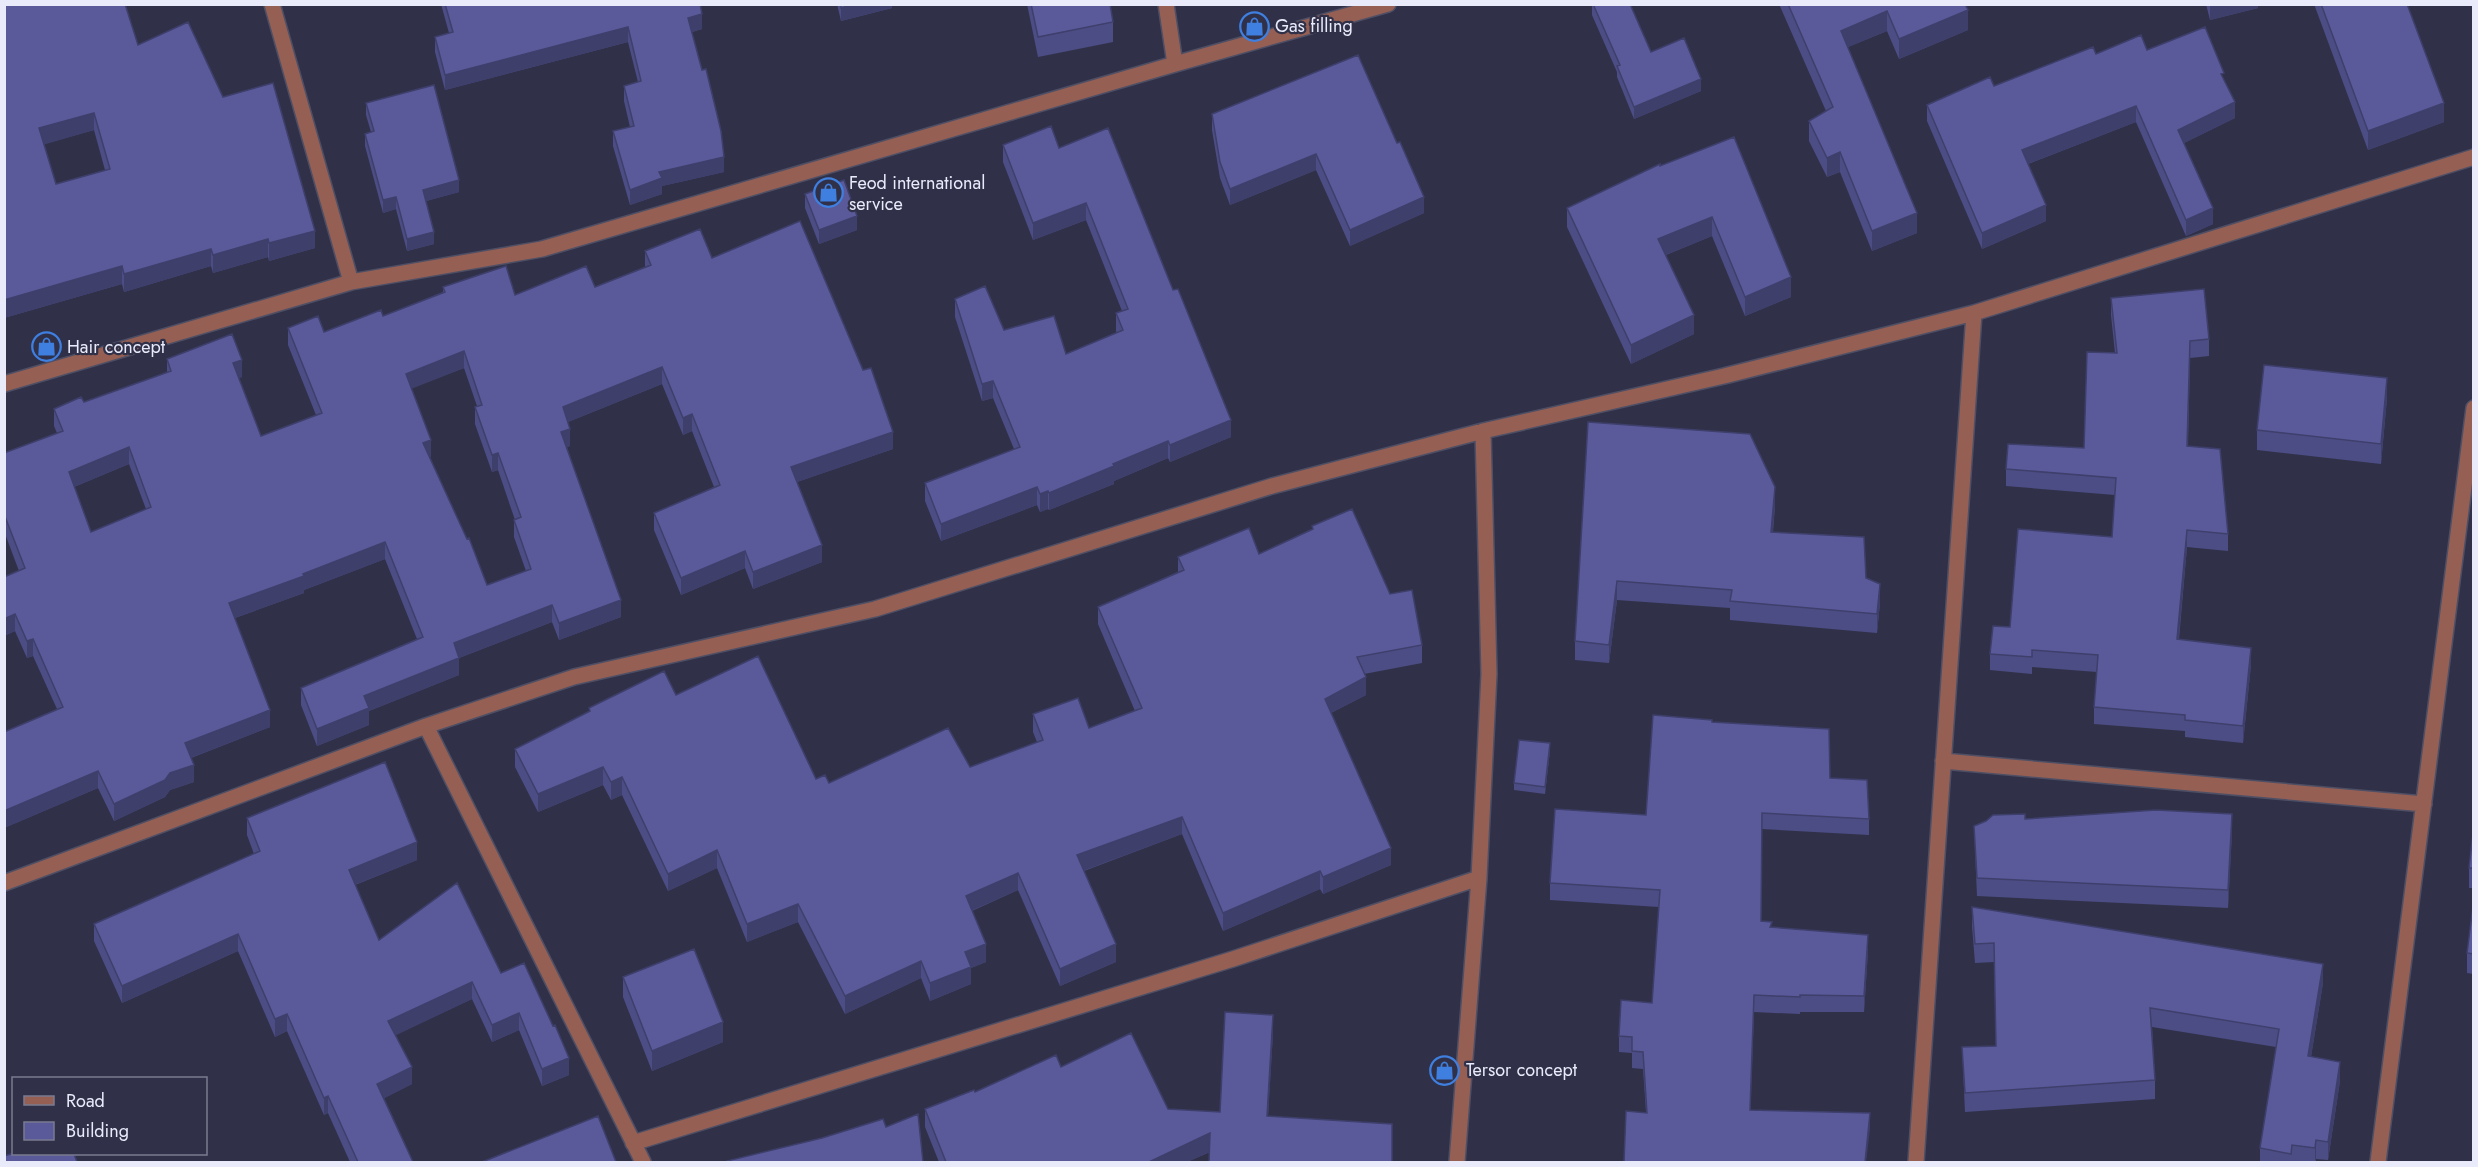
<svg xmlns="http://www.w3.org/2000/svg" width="2478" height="1167" viewBox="0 0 2478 1167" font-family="Jost,sans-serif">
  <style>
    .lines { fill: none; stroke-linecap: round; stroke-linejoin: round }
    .street-casing { stroke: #4e4f65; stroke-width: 18 }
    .street { stroke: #955f54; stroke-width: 15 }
    .wall { fill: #4d4d85; fill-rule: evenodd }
    .shaded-wall { fill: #3f3f6c }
    .building { fill: #5a5a9b; stroke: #3f3f6c; stroke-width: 1.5; fill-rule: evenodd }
    .labels { text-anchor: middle; stroke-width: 4.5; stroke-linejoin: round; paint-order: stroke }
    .poi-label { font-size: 18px; fill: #e9eafa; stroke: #303149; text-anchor: start }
  </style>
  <rect width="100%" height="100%" fill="#303149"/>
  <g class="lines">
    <defs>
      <path id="street" d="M272,4l79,278
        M1166,4l9,60
        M4,384l347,-102 191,-33 633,-185 213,-60
        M426,726l217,436
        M1943,761l481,43
        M4,883l422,-157 148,-49 301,-68 397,-123 211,-55 241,-55 250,-63 500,-156
        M633,1143l600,-184 246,-81
        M1457,1162l22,-284 10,-204 -6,-243
        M1916,1162l58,-849
        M2378,1162l96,-754"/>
    </defs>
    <use href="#street" class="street-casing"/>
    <use href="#street" class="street"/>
  </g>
  <path class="wall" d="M4,4l134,41 85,52 92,151 -46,13 -1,-4 -55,16 -2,-7 -87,26 -2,-8 -118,34zM94,130l11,40 -49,14 -12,-40z
    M441,4h259l2,25 -10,3 32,140 -62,14v8l-32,11 -17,-59v-15l17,-4 -6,-26v-15l14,-4 -10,-40 -183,48 -10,-38v-15l14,-4z
    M837,4h55v4l-51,13z
    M1027,4h83l3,18v20l-75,15z
    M1592,4h38l21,48 50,39 -67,28 -17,-42v-5l-25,-57z
    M1779,4h186l3,26 -69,29 -12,-28 -39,16 69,186 -45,18 -32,-79 -13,5 -18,-36v-20l17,-10z
    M2206,4h52v4l-48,12z
    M2314,4h93l37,118 -76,28z
    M2147,50l77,30 11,38 -51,25 29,81 -27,12 -50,-114 -108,42 18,57 -64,28 -55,-128v-16l67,-19 102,-32z
    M1358,55l66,158 -74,33 -34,-76 -86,35 -10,-27 -8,-48v-16z
    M366,103l93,89 -33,9 8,43 -27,7 -11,-42 -13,4 -18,-67v-12l6,-2 -5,-17z
    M1003,145l56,3 172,289 -61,25 -2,-4 -54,23v3l-65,26 -1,-1 -8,3 -3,-7 -96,36 -16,-40v-18l89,-34 -21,-51 -11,3 -27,-84v-18l49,31 62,24 51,-21 -1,-2v-18l6,-2 -36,-91 -53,20 -30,-78z
    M1660,166l131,131 -46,19 -33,-80 -46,19 28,79 -63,30 -64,-137v-19z
    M805,194l52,36 -38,14 -14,-36z
    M645,251l67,7 181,191 -96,33 25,80 -69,27 -8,-21 -64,27 -27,-65v-17l60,-26 -22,-56 -9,4 -21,-51 -94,38 2,24 -3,1 54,170 -62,23 -7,-18 -93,36v17l-90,36v14l-52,21 -16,-41v-17l116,-49 -32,-80 -81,31v3l-69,25 35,109 -79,31 3,24 -24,8 -5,7 -51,24 -16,-33 -94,40v-96l53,-23 -24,-53 -6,2 -12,-27 -11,5v-59l15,-6 -15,-40v-78l53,-20 -3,-7v-17l30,-7 83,-29v-14l75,18 -4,1 23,58 55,-21 -28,-70v-17l36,4 59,-16 60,-24v-5l72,8 80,-8 50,-20zM464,368l13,38 -2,1v17l17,48 6,-2 17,50h-1v17l12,34 -39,14 -57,-128h1l-20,-69zM129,464l17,45 -55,23 -17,-45z
    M2111,298l98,41v17l-19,2 -2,88 40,88v17l-41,-4 -8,92 72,26 -8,78 -58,-6v-6l-91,-7v-17l3,-35 -65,-5v7l-42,-4v-16l20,-27 102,-90 3,-42 -109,-9v-17l78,-21 31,-95 -4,-38z
    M2387,398l-6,66 -124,-14v-20z
    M1588,422l187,84 -2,26 93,46 14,25 -3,30 -147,-13v-12l-113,-8 -8,63 -34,-3v-19z
    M1312,526l78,68 32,51v18l-58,11 2,21 -35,18 60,152 -68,29 -3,-5 -97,42 -41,-97 -98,37 32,91 -56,24 -42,-96 -46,21 14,51 -15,6v16l-41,17 -9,-23 -76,36 -47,-92 -51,20 -30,-74 -49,23 -46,-96 -11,5 -8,-15 -65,27 -23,-45v-18l74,-37v-4l87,-13 140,84 13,4 141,-16 67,-25 -4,-10v-18l56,14 46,-17 -37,-87v-17l80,-35v-15l81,-3 53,-25z
    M1712,722l118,56 39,41v16l-107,-6 -1,92 11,6 96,24 -4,61h-64v2l-46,-2 -4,98 120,19 -224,-17 -3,-43 -11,-1v-15l-13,-1v-16l33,-33 7,-96 -109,-7v-17l96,-68z
    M1550,750l-5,44 -31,-4v-7z
    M247,818l170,42 -62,25 24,55 122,33 68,102 -27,11 -23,-56 -27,12 -20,-43 -77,36 17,49 -28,14 29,64h-63l-22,-49 -4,2 -37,-84 -12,6 -37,-86 -116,52 -28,-62v-17l160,-70 -7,-19z
    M2025,819l207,13 -4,76 -251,-12 -3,-70z
    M2474,826v62h-5v-20z
    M2474,899v75l-7,-1v-20z
    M1972,907l351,76 -12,74 29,24 -12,79 -12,-1v3h-56v-14l16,-101 -124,-20 3,53v19l-190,13 -3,-65 34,-1 -2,-84 -19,1 -3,-37z
    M623,977l100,65 -71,29 -29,-74z
    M1273,1033l-5,83 -58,36 -23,10h-248l-14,-35v-18l50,-17 86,-25 107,42 52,3z"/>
  <path class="shaded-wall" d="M854,4h38v4l-51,13v-13z
    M2210,4h48v4l-48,12z
    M1968,10v20l-69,29v-20z
    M1887,11v20l-46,19v-19z
    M702,14v15l-14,4v-15z
    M628,27v15l-183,48v-15z
    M1701,79v12l-67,28v-12z
    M2235,102v16l-57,28v-16z
    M2444,103v19l-76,28v-19z
    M2136,106v16l-114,44v-16z
    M94,113v17l-55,16v-18z
    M1840,152v20l-13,5v-19z
    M1316,154v16l-86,35v-16z
    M724,157v15l-62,14v8l-32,11v-15l29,-18z
    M459,180v12l-36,10v-12z
    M396,197v12l-13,4v-13z
    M1424,197v16l-74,33v-16z
    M1086,203v17l-53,20v-17z
    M2046,205v16l-64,28v-16z
    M2213,208v16l-27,12v-16z
    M1917,213v20l-45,18v-20z
    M857,216v14l-38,14v-14z
    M1712,217v19l-54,22v-19z
    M315,231v17l-46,13v-18z
    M434,232v12l-27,7v-12z
    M268,239v18l-55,16v-18z
    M211,249v17l-87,26v-18z
    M122,266v18l-118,34v-18z
    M1791,277v20l-46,19v-19z
    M1694,315v19l-63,30v-19z
    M464,351v17l-58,23v-17z
    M242,360v17l-9,3v-17z
    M662,367v17l-99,40v-17z
    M2387,378v20l-6,66v-20z
    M993,381v17l-11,3v-17z
    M692,414v17l-9,4v-17z
    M1231,420v17l-61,25v-17z
    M570,429v17l-9,3v-17z
    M893,432v17l-102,35v-17z
    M431,440v17l-8,3v-17z
    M1168,441v17l-54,23v3l-65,26v-17l64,-29z
    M129,447v17l-60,25v-17z
    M498,453v17l-6,2v-17z
    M1037,487v18l-96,36v-17z
    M1775,487v19l-4,45v-19z
    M1048,491v18l-8,3v-18z
    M2187,530v17l-10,109v-17z
    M385,542v17l-81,31v3l-75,27v-17z
    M822,545v17l-69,27v-17z
    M745,551v17l-64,27v-17z
    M1617,581v19l-8,63v-18z
    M1880,584v19l-3,30v-19z
    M621,600v17l-62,23v-17z
    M552,605v17l-93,36v17l-90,36v14l-52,21v-17l47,-33 90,-53z
    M15,614v17l-11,5v-17z
    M33,639v17l-6,2v-17z
    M2251,648v17l-8,78v-17z
    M1366,677v18l-41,21v-17z
    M270,710v17l-85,33v-17z
    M1550,743v7l-5,44v-7z
    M194,765v17l-24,8 -5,7 -51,24v-17l56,-31z
    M603,767v18l-65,27v-18z
    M98,771v17l-94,40v-17z
    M622,777v18l-11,5v-18z
    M2232,814v18l-4,76v-18z
    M1182,817v17l-105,39v-18z
    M417,842v18l-68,27v-17z
    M1391,848v17l-68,29v-17z
    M717,850v18l-49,23v-17z
    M1320,871v18l-97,42v-18z
    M1018,873v17l-52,23v-17z
    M798,904v18l-51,20v-18z
    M238,934v17l-116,52v-17z
    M1868,935v16l-4,61v-16z
    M986,944v18l-15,6v16l-41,17v-18l35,-31z
    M1116,944v18l-56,24v-17z
    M921,961v17l-76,36v-18z
    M2323,964v19l-15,92v-19z
    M472,982v17l-84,40v-18z
    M1754,995v17l-4,114v-16z
    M519,1013v17l-27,12v-17z
    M287,1014v17l-12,6v-18z
    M1273,1015v18l-6,101v-18z
    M723,1022v20l-71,29v-20z
    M569,1058v17l-27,11v-17z
    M2340,1062v19l-12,79v-18z
    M412,1067v17l-35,18v-18z
    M328,1096v17l-4,2v-17z
    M1870,1113v16l-4,33h-1z
    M1210,1133v19l-23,10h-38z
    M2316,1140v19l-1,3v-14z"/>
  <path class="building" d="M4,4h121l13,41 50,-23 35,75 50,-14 42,148 -46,12 -1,-4 -55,16 -2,-6 -87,25 -2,-8 -118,34zM94,113l16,56 -54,15 -17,-56z
    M445,4h255l2,10 -14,4 14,52 4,-1 15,62 3,26 -65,15 3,6 -32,12 -17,-59 21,-5 -10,-40 17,-5 -13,-54 -183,48 -10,-38 18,-5z
    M841,4h13l-13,4z
    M1031,4h79l3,18 -75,15z
    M1593,4h37l21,48 33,-14 17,41 -67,28 -17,-41 3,-1z
    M1788,4h177l3,6 -69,29 -12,-28 -46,20 76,182 -45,18 -32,-79 -13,6 -18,-37 24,-14z
    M2321,4h86l37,99 -76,28z
    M2205,27l19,46 -3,1 14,28 -57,28 35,78 -27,12 -50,-114 -114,44 24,55 -64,28 -55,-128 63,-28 4,9 99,-39 3,7 45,-19 6,15z
    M1358,55l39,88 3,-1 24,55 -74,33 -34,-76 -86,35 -10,-27 -8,-48z
    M434,85l25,95 -36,10 11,42 -27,7 -11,-42 -13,3 -18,-66 9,-3 -8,-28z
    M1051,126l8,22 49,-20 65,162 5,-1 53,131 -61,25 -2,-4 -55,23 1,2 -65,27 -1,-2 -8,3 -3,-7 -96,37 -16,-41 95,-36 -27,-66 -11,3 -27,-85 30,-13 19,44 50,-14 12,38 57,-24 -7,-17 12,-4 -42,-106 -53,20 -30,-78z
    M1734,137l57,140 -46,20 -33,-80 -54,22 36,76 -63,30 -64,-137 93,-44v2z
    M844,180l13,36 -38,14 -14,-36z
    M800,221l63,149 8,-2 22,64 -102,35 31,78 -69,27 -8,-21 -64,27 -27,-65 66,-28 -28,-71 -9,4 -21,-51 -99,40 7,22 -9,3 60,168 -62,23 -7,-18 -98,38 5,15 -95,38 5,12 -52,21 -16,-41 122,-51 -38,-95 -82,32 1,2 -75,27 41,107 -85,33 9,22 -24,8 -5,7 -51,24 -16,-33 -94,40v-79l59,-25 -30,-68 -6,2 -12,-27 -11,5v-42l21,-9 -21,-54v-61l59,-22 -9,-22 27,-12 3,5 87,-31 -4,-12 65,-25 10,26 -9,3 28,73 61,-23 -34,-85 30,-12 6,16 57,-22 2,6 62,-24 -2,-5 63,-21 9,29 71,-29 9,21 56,-22 -6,-14 55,-22 12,29zM464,351l18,54 -7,2 17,48 6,-2 23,64 -7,3 17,49 -44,16 -18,-47 -2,1 -44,-96 8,-3 -25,-66zM129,447l22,60 -60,25 -22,-60z
    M2204,289l5,50 -19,2 -3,105 33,3 8,85 -41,-4 -10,109 74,9 -8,78 -58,-6v-5l-91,-8 4,-52 -66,-5v7l-42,-3 3,-28 17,1 8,-98 94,8 4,-59 -110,-9 2,-25 76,4 3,-96 30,1 -6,-55z
    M2264,365l123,13 -6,66 -124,-14z
    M1588,422l162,12 25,53 -4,45 93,5 2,41 14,6 -3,30 -147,-13 2,-11 -115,-9 -8,64 -34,-4z
    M1352,509l38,85 22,-4 10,55 -65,12 9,20 -41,22 66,149 -68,29 -3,-6 -97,42 -41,-96 -105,38 39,89 -56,25 -42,-96 -52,23 20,48 -21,8 6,15 -41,16 -9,-22 -76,35 -47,-92 -51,20 -30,-74 -49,24 -46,-97 -11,5 -8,-15 -65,27 -23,-45 75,-38 -1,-3 75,-37 12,24 82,-39 58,123 9,-4 4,8 119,-55 22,39 73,-27 -10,-26 45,-16 11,30 53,-20 -44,-101 86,-37 -6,-13 71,-29 10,26 54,-25 -1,-3z
    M1653,715l59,5v2l117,7 1,49 37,2 2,39 -107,-6 -1,108 11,1 -2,5 98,8 -4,61 -64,-1v2l-46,-2 -4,115 120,3 -5,49h-241l2,-51 21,2 -4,-61 -11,-1v-14l-13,-1 2,-36 31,3 8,-113 -110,-7 5,-74 91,6z
    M1519,740l31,3 -5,44 -31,-4z
    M385,762l32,80 -68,28 30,70 78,-57 44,90 23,-10 29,63 2,-1 14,33 -27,11 -23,-56 -27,12 -20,-43 -84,39 24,46 -35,17 36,78h-55l-30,-66 -4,2 -37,-84 -12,5 -37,-85 -116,52 -28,-62 166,-73 -13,-33z
    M2156,810l76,4 -4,76 -251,-12 -3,-52 12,-5 7,-6 32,-1v5z
    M2474,826v42h-5z
    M2474,899v55l-7,-1z
    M1972,907l351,57 -15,92 32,6 -12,80 -12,-2 -1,8 -23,-3 -1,9 -31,-6 19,-119 -129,-21 5,72 -190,13 -3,-46 34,-1 -2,-103 -19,1z
    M694,949l29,73 -71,29 -29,-74z
    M1225,1012l48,3 -6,101 125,8v38h-183l1,-29 -61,29h-203l-21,-53 49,-19 1,2 81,-37 5,12 70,-34 37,76 52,3z
    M918,1114l5,48h-196v-1l95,-23 61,-19 3,8z
    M598,1116l18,46h-134z
    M14,1153l60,1 3,8h-73v-6z"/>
  <defs>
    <symbol id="shop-ring" viewBox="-11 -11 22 22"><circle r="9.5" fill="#303149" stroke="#3f7fe0" stroke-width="1.5"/><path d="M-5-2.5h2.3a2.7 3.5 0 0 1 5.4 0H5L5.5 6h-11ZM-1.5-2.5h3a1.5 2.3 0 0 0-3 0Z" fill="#3f7fe0"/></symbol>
  </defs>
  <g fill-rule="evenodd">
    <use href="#shop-ring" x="1238" y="10" width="33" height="33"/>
    <use href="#shop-ring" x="812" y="176" width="33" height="33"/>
    <use href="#shop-ring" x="30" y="330" width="33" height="33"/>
    <use href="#shop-ring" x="1428" y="1054" width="33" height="33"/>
  </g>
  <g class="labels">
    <g class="poi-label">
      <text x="1275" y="32">Gas filling</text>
      <text x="849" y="189">Feod international<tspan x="849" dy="21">service</tspan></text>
      <text x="67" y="353">Hair concept</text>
      <text x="1466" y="1076">Tersor concept</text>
    </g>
  </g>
  <rect width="2478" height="1167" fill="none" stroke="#e9eafa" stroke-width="12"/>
  <rect x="12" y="1077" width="195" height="78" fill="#303149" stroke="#7a7b90" stroke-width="1.5"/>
  <rect x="24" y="1096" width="30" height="9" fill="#955f54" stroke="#7a7b90" stroke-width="1.5"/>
  <text x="66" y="1107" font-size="18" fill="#e9eafa">Road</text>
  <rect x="24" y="1122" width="30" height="18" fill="#5a5a9b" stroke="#7a7b90" stroke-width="1.5"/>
  <text x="66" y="1137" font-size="18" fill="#e9eafa">Building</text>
</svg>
